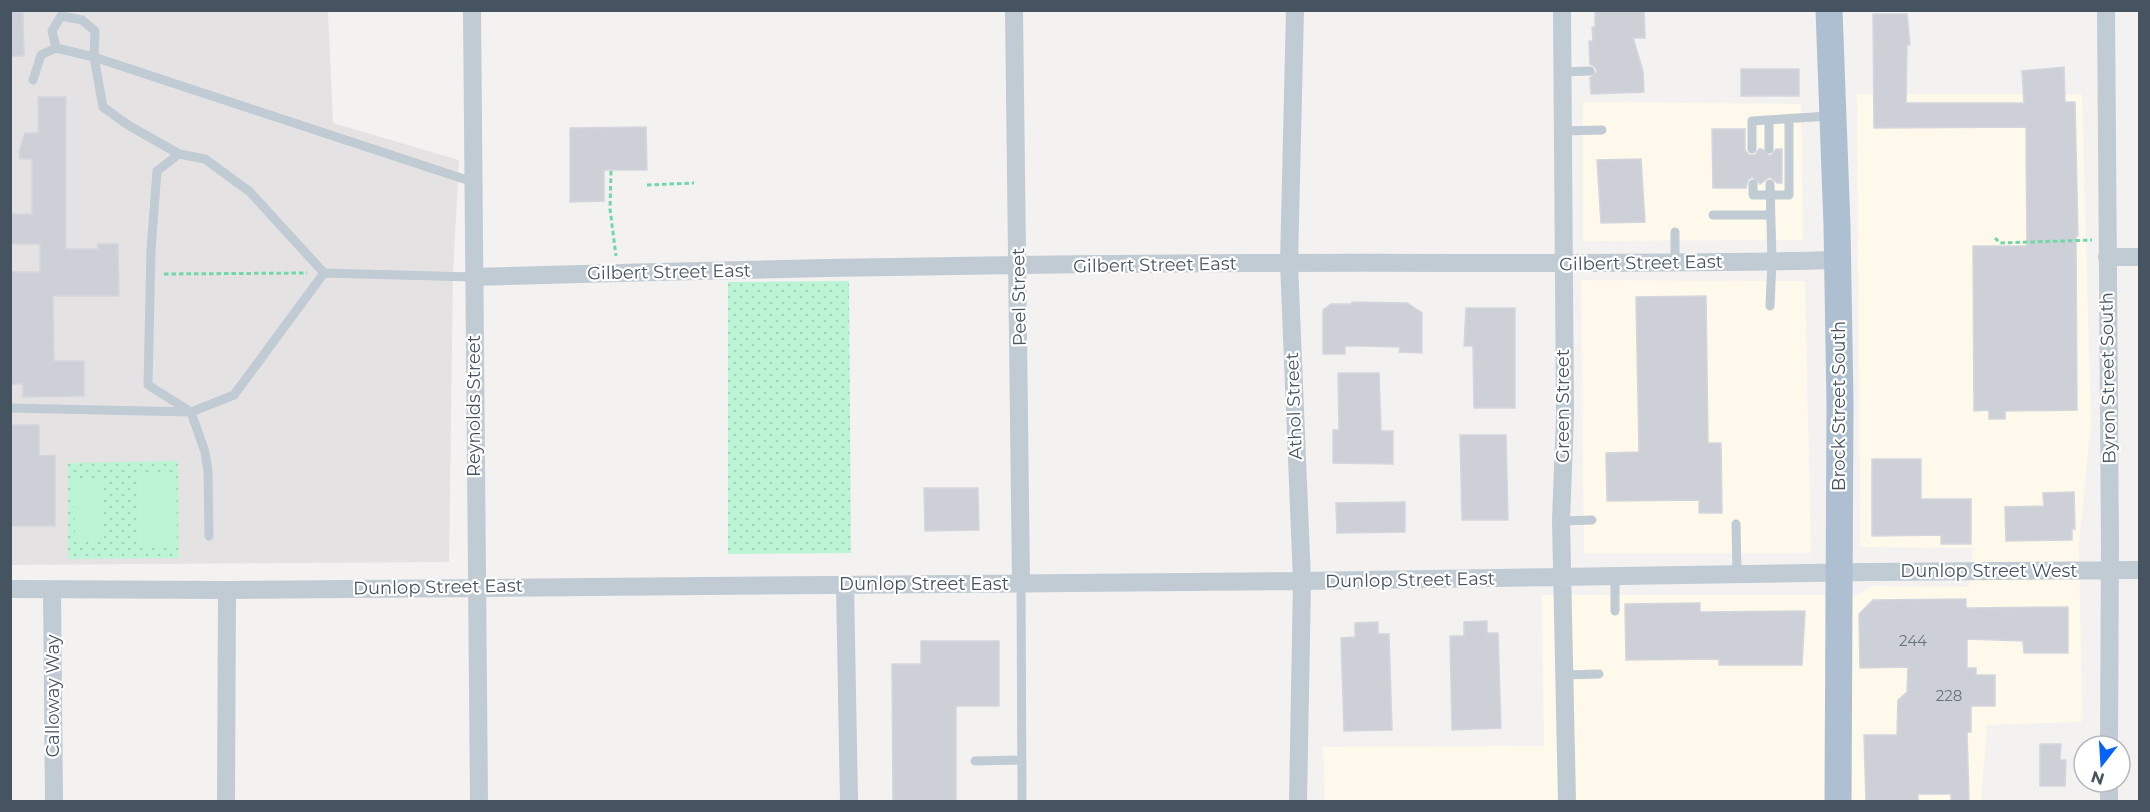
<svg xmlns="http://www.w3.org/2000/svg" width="2150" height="812" viewBox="0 0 2150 812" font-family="Montserrat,sans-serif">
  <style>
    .commercial { fill: #fef9ea }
    .education { fill: #e5e2e3 }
    .green { fill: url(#green-dots) }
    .pitch { fill: #bcf5d5 }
    .building { fill: #cdd0d6; stroke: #d4d6dd; stroke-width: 1.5 }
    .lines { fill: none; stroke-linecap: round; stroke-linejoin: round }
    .path { stroke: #70d7a9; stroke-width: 3; stroke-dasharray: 4.5 3; stroke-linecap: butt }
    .service { stroke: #c0cbd4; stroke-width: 9 }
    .minor { stroke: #c0cbd4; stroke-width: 18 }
    .primary { stroke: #aebfd2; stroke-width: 27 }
    .labels { text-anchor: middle; stroke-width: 4.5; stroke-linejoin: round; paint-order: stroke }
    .number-label { font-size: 15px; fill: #68727e }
    .street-label { font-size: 18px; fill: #465361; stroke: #fff }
  </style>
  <defs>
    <pattern id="green-dots" width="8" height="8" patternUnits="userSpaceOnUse" patternTransform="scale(1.5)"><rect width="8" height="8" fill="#bcf5d5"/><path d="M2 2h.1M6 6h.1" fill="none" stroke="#a3d4b9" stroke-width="1.8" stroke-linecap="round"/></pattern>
  </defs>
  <rect width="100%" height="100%" fill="#f4f1f1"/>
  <path class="commercial" d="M1857,94h225l9,330 -12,121 3,177 -95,3 -6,77 -656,-1 -2,-54 221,-1 -2,-151h315l16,-9 96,1 4,-39 -113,-1z
    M1583,102l218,2 2,136 -220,1z
    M1581,280l224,1 6,272h-227z"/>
  <path class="education" d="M10,11h318l5,112 126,37 -6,114 -4,288 -438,3z"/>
  <path class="green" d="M849,281l2,272 -123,1v-272z
    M178,461l1,97 -111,1v-96z"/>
  <path class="pitch" d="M176,472l1,75h-40v-74z
    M74,479h29l1,62 -29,1z"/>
  <path class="building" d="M1644,10l1,28h-12l10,33 1,21 -53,2 -1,-16 7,-7 -2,-4 -5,-3 -1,-23h4l-1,-14h3v-16z
    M10,12h13l1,44h-14z
    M1873,14h34l3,31h-3l-1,58h118l-2,-32 42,-4 1,35h10l3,134h-2l1,174 -72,1v8h-16v-9l-15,1 -1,-165h54l-1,-119 -152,1z
    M1741,69h58v27h-58z
    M38,97h28v152h32v-5h20l1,52h-66l1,65h30v35l-61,1v-13h-13v-112h30v-28h-30v-30h22v-55h-12l-1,-7 6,-19h13z
    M646,127l1,43h-43v31l-34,1v-74z
    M1712,129h33v21l4,5h6l4,-6h3l8,7 6,-7h6v34h-5l-7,-6 -10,7 -8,-7 -4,3 -2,8h-33z
    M1641,159l4,63 -44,1 -4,-63z
    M1706,296l2,147h13l1,70h-23v-13l-92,1 -1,-48 33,-1 -3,-155z
    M1352,302l55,1 15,10v40l-23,-1 1,-5 -40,-1h-15v8h-22v-44l8,-6h21z
    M1466,308h49v100h-41l-1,-62h-9z
    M1338,373h41l2,58h12v33l-60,-1v-33h6z
    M10,425h29v31l16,-1v71h-45z
    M1460,435h46l2,85h-46z
    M1872,459h49v40h50v45h-30v-9l-69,1z
    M924,488h54l1,42 -54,1z
    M2074,492l1,37h-3v11l-66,1 -1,-34 39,-1 -1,-13z
    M1405,502v30l-68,1 -1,-30z
    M1966,599v9l102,-1v46h-44l-1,-12 -56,-2v29h9v7h19v31h-24v26h-4l2,69h-18v-7h-33v7h-52l-2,-66h33l1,-35 9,-8 1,-25 -48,1 -1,-54 14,-14z
    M1700,603v9l105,-1 -3,54h-83v-6l-93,1 -1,-56z
    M1487,621v12h11l3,95 -49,2 -2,-94h14v-14z
    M1378,622v12h11l3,96 -48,1 -3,-93 14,-1v-14z
    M921,641h78v65h-43v95h-63l-1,-137h29z
    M2040,744h21l-1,16h6l-1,26h-25z"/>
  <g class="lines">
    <path class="path" d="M611,171l-1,38 6,47
      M647,185l47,-2
      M1995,238l5,5 92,-3
      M164,274l143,-1"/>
    <path class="service" d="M56,48l-4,-17 9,-15 21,4 13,11 -1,26 9,50 25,18 51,29
      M1561,72l29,-1
      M33,80l8,-25 15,-7 38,9 379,125
      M1769,120v29
      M1561,131l41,-1
      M1752,149v-28l77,-5
      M1753,184v11h36v-76
      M1770,184l2,77 -2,45
      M1713,215h57
      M1675,262v-30
      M324,273l-90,122 -43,17 -43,-27 3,-135 6,-79 22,-17 26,5 45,33 74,81 149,4
      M10,408l181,4 14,40 3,19 1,65
      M1561,521l31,-1
      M1736,524l1,50
      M1615,576v35
      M1021,583l1,219
      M1565,675l34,-1
      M975,761l47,-1"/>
    <path class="minor" d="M472,10l7,792
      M1014,10l7,573
      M1295,10l-6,253 13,318 -4,221
      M1562,10l3,405 -4,106 6,281
      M2106,10l4,534 -1,202
      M2107,257h33
      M473,277c263,-8 526,-13 789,-14 192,-1 383,2 575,-3
      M845,584l4,218
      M10,589l217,1 1075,-9 566,-9 272,-2
      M52,590l2,212
      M2109,782v20
      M226,802l1,-212"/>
    <path class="primary" d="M1829,10l8,216 3,177 -2,399"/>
  </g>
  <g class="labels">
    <g class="number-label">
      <text x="1913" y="646">244</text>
      <text x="1949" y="701">228</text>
    </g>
    <g class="street-label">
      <text transform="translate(1641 263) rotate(-1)" y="6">Gilbert Street East</text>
      <text transform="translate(1155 265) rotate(-1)" y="6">Gilbert Street East</text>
      <text transform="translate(669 272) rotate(-1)" y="6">Gilbert Street East</text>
      <text transform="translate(1019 297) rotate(-91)" y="6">Peel Street</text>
      <text transform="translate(2108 378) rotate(-91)" y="6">Byron Street South</text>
      <text transform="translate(474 406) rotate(-90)" y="6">Reynolds Street</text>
      <text transform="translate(1294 406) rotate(-92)" y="6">Athol Street</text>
      <text transform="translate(1563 406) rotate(-90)" y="6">Green Street</text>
      <text transform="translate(1839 406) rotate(-90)" y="6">Brock Street South</text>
      <text x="1989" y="577">Dunlop Street West</text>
      <text transform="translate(1410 580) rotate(-1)" y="6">Dunlop Street East</text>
      <text x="924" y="590">Dunlop Street East</text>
      <text transform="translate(438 587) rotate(-1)" y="6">Dunlop Street East</text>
      <text transform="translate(53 696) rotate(-90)" y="6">Calloway Way</text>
    </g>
  </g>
  <rect width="2150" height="812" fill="none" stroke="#465361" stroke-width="24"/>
  <g transform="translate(2102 764) rotate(197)"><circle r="28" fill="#ffffff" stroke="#b5bac0" stroke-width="1.5"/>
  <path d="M0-4.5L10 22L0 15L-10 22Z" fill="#0563fa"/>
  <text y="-9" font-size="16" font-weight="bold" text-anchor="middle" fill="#465361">N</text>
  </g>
</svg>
